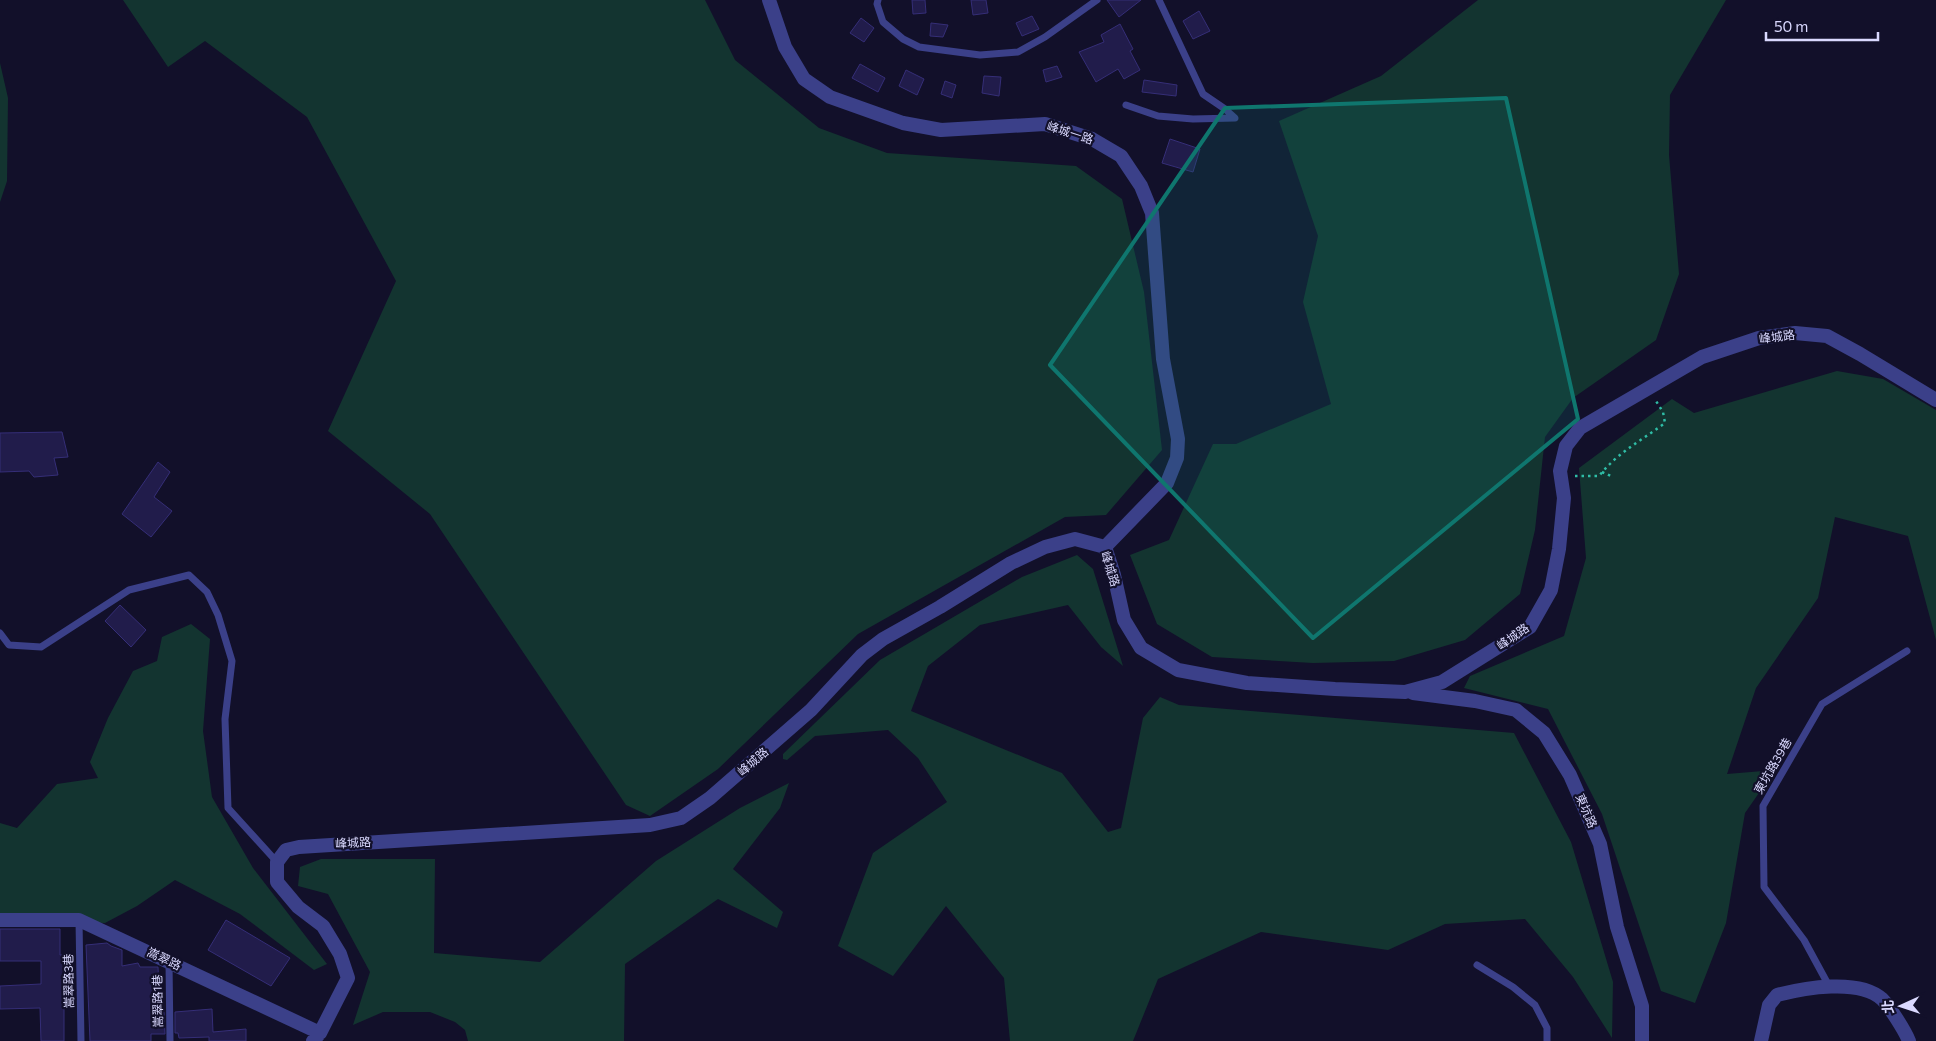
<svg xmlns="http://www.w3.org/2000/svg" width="1936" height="1041" viewBox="0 0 1936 1041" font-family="Commissioner,'Noto Sans TC',sans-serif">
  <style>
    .green { fill: #133430 }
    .building { fill: #211c4b; stroke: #352e77 }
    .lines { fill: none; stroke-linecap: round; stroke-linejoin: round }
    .path { stroke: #2fbda6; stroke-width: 2.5; stroke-dasharray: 2.5 4; stroke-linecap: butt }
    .lane { stroke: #3b4089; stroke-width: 7 }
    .street { stroke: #3b4089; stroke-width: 14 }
    .marked { fill: #0f766e; fill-opacity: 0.2; stroke: #0f766e; stroke-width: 4; stroke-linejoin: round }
    .labels { text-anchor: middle; stroke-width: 4.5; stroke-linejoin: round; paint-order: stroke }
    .street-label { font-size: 12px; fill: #dad9ff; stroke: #12102a }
  </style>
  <rect width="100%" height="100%" fill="#12102a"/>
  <path class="green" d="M123,0h582l30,60 84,68 68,25 189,13 46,33 22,93 18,158 -56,65 -41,2 -207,117 -140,135 -68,47 -24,-11 -196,-291 -102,-83 68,-150 -89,-164 -102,-76 -37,26z
    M1478,0h248l-56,95 -1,60 10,119 -23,66 -83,58 -28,39 -10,93 -15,64 -55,46 -71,21 -81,2 -101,-6 -55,-33 -27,-69 39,-15 44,-96h23l95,-40 -28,-102 15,-66 -39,-115 102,-45z
    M0,63l8,35 -1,83 -7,21z
    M1837,371l46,8 53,31v230l-28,-104 -73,-19 -17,81 -62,90 -29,86 48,-4 -30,43 -19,110 -31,80 -34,-12 -59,-177 -54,-105 -84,-21 6,-12 94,-40 22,-78 -7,-90 93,-69 22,14z
    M1077,555l16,14 30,97 -22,-19 -33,-42 -88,20 -52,41 -17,45 151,62 46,59 13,-4 22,-110 17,-21 19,8 335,28 57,109 42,140 -1,56 -39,-61 -48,-58 -80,5 -57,26 -127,-18 -103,47 -25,62h-123l-6,-63 -58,-72 -53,70 -55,-30 35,-93 74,-51 -29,-44 -30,-28 -73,6 -28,24 -4,-1v-5l97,-94 142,-83z
    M191,624l19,15 -7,92 9,66 41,71 74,96 -13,6 -74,-56 -65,-34 -38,26 -32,17 -105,-4v-96l17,5 40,-44 41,-6 -8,-16 18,-44 25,-47 24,-10 5,-24z
    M789,783l-9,25 -47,61 50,43 -6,16 -59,-29 -93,65 -1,77h-156l-3,-11 -10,-8 -25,-10h-47l-30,13 17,-53 -42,-78 -30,-8 2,-19 21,-8h114l-1,94 106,9 116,-101 84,-53z"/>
  <path class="building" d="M912,0h13l1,13 -13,1z
    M971,0h15l2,13 -15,2z
    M1107,0h34l-22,17z
    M1199,11l11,20 -17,8 -10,-18z
    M1032,16l7,13 -17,7 -6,-13z
    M861,18l13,10 -10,14 -14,-9z
    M931,23l17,2 -5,12 -13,-1z
    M1120,24l13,25 -3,2 10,19 -16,9 -6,-10 -22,13 -17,-30 25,-10 -3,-7z
    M860,64l25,14 -7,14 -26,-14z
    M1057,66l5,11 -16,5 -3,-12z
    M906,70l18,9 -7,16 -18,-9z
    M984,76l17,1 -2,19 -17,-3z
    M1144,80l33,5 -1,11 -34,-4z
    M945,81l11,4 -4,13 -11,-4z
    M1170,139l30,10 -7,23 -31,-9z
    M62,432l6,25 -14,1 4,17 -24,2 -5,-6 -29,1v-39z
    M158,462l12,10 -16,25 18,14 -21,26 -29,-23z
    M120,605l26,25 -15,17 -26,-26z
    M226,920l64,38 -19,28 -63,-36z
    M0,929h60v26h4v86h-23l-1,-33 -40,1v-23l41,-2v-23h-41z
    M107,943l4,3 11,4v16l16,-3 2,4h18l2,41h3l1,5 1,21h-14v7h-61l-4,-96z
    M212,1009l1,23 33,-3v12h-37v-4l-30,1 -1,-5h-3v-21z"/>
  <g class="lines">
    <path class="path" d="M1602,472l11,5
      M1575,476h24c19,-24 42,-35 66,-53l-2,-11 -7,-11"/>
    <path class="lane" d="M878,0l-1,4 6,18 20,17 16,8 61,8 38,-3 27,-15 52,-37
      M1126,105l32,11 35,3 42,-1 -10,-9 -22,-15 -44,-94
      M0,633l9,12 32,2 88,-57 60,-15 18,17 11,23 14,46 -7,58 3,89 49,54
      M79,920l2,121
      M169,962l1,79
      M1477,965l36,22 22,18 12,23v13
      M1829,986l-25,-46 -40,-53 -1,-81 59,-102 85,-53"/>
    <path class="street" d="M769,0l16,47 19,32 26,18 73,26 38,7 104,-6 47,15 29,17 20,30 11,27 11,146 15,80 -1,19 -10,25 -62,64
      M1413,693l62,8 41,9 28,23 26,42 30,69 17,83 25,79v35
      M0,920h79l241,113
      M313,1041l7,-8 28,-55 -8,-24 -17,-28 -25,-19 -21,-25v-20l9,-12 13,-3 351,-22 31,-7 29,-20 101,-88 51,-55 21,-16 57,-32 71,-44 34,-16 30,-8 30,8 9,28 10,45 17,28 37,22 69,13 88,6 70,3 37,-10 88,-55 21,-37 8,-41 5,-51 -4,-27 6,-25 14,-18 122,-71 57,-19 36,-5 32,3 33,18 76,46
      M1761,1041l8,-36 8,-10c27,-7 82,-17 105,4 8,8 23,32 27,42"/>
  </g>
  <path class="marked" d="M1506,98l72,321 -265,219 -263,-273 175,-257z"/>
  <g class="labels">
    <g class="street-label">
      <text transform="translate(1070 133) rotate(18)" y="4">峰城一路</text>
      <text transform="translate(1777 337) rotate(-7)" y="4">峰城路</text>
      <text transform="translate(1110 569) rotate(72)" y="4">峰城路</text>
      <text transform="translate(1513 637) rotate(-35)" y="4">峰城路</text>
      <text transform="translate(753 762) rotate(-41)" y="4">峰城路</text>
      <text transform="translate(1773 766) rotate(-60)" y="4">東坑路39巷</text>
      <text transform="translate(1586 811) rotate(67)" y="4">東坑路</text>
      <text transform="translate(353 843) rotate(-3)" y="4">峰城路</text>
      <text transform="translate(164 959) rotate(25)" y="4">嵩翠路</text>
      <text transform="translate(69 981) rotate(-91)" y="4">嵩翠路3巷</text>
      <text transform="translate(158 1001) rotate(-91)" y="4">嵩翠路1巷</text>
    </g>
  </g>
  <g transform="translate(1901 1006) rotate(267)" stroke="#12102a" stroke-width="4" paint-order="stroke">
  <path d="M0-4L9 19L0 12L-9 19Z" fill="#dad9ff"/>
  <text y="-8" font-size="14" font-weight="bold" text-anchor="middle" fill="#dad9ff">北</text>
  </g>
  <path d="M1766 32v8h112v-8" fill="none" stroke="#dad9ff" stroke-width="2.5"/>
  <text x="1774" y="32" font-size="15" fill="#dad9ff" stroke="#12102a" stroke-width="4" paint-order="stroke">50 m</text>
</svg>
